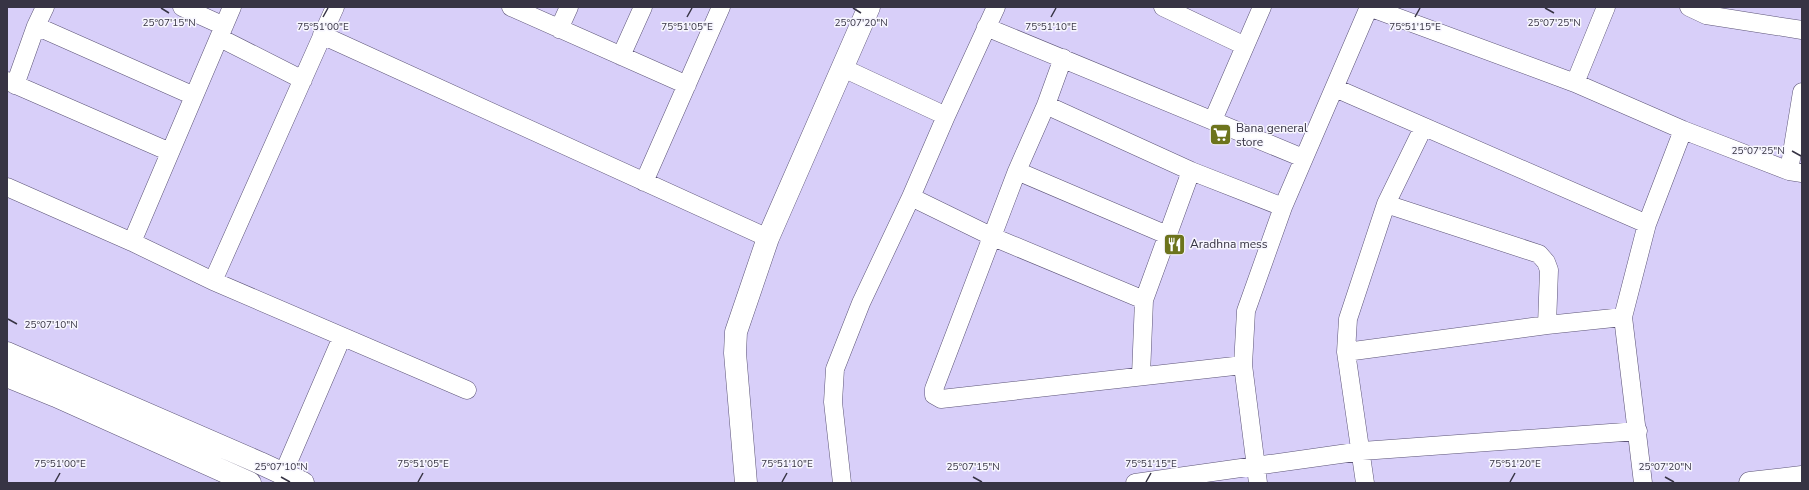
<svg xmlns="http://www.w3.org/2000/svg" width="1809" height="490" viewBox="0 0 1809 490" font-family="'Nunito Sans',sans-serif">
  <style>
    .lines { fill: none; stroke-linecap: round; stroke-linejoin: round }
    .street-casing { stroke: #5c5477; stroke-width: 19 }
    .secondary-casing { stroke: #5c5477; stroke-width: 23 }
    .street { stroke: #fff; stroke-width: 18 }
    .secondary { stroke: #fff; stroke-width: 22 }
    .ticks { fill: none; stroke: #373444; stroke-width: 1.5 }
    .labels { text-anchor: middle; stroke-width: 3; stroke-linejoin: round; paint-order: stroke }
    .poi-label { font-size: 12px; fill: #373444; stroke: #f7f6fe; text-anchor: start }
    .ticks-label { font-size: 10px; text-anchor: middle; fill: #373444; stroke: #f7f6fe; stroke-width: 3; stroke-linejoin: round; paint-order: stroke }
  </style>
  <rect width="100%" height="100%" fill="#d8cff9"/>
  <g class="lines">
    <defs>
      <path id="street" d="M182,7l42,19
        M511,7l176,78
        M1163,7l82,39
        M1369,7l206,76 108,47 106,41 13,2
        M1689,7l17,8 96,15
        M36,26l158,70
        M986,27l317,131
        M559,29l10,-22
        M322,35l446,203
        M220,38l83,42
        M621,56l22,-49
        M1063,58l-17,47 -29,66 -83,218v6l7,4 302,-34
        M843,68l103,48
        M7,81l163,71
        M1575,83l31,-76
        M15,85l21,-59 9,-19
        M1335,88l312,136
        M1046,105l145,66 92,36
        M1213,120l49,-113
        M1017,171l150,64
        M1789,171l13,-79
        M644,182l77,-175
        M7,187l125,55 81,39 254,109
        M911,197l82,40 151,63
        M1386,204l153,50 7,8 3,8 -2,55
        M132,242l100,-235
        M213,281l122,-274
        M1346,352l201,-27 76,-8
        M1141,375l3,-75 47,-129
        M283,474l59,-137
        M842,483l-9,-81 2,-33 26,-66 50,-106 35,-81 50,-109
        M1135,483l227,-32 276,-20
        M1258,483l-15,-118 3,-54 37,-104 86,-200
        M1365,483l-19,-131 2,-33 38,-115 37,-76
        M1643,483l-20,-166 24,-93 36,-94"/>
      <path id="secondary" d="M7,353l253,110 43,20
        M7,376l49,20 194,87
        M746,483l-11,-130 1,-21 32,-94 101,-231
        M1750,483l52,-6"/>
    </defs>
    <use href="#street" class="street-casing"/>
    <use href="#secondary" class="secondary-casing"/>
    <use href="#street" class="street"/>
    <use href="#secondary" class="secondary"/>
  </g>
  <path class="ticks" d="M161,8l8,5M853,8l8,5M1545,8l9,5M323,17l5,-9M687,17l5,-9M1051,17l5,-9M1415,17l5,-9M1792,151l9,5M8,319l9,5M281,477l9,5M973,477l9,5M1665,477l9,5M55,482l5,-9M418,482l5,-9M782,482l5,-9M1146,482l5,-9M1510,482l5,-9"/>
  <defs>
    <symbol id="supermarket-square" viewBox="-11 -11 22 22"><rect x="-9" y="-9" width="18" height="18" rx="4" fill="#6d741c" stroke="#f7f6fe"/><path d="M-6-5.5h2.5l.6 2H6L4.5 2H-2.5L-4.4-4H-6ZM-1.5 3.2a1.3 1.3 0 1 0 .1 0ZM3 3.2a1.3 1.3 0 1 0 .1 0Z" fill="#fff"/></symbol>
    <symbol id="restaurant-square" viewBox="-11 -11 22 22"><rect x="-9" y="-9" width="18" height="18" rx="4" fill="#6d741c" stroke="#f7f6fe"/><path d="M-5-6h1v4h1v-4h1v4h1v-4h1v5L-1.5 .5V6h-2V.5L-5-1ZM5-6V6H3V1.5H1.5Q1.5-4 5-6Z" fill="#fff"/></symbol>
  </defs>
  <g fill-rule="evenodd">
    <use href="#supermarket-square" x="1208" y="122" width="25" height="25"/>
    <use href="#restaurant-square" x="1162" y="232" width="25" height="25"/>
  </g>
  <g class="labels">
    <g class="poi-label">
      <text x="1236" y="132">Bana general<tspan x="1236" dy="14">store</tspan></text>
      <text x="1190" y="248">Aradhna mess</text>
    </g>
  </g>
  <g class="ticks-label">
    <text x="169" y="26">25°07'15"N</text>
    <text x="861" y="26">25°07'20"N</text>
    <text x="1554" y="26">25°07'25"N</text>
    <text x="323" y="30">75°51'00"E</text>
    <text x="687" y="30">75°51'05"E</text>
    <text x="1051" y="30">75°51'10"E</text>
    <text x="1415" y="30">75°51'15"E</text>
    <text x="1758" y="154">25°07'25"N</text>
    <text x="51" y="328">25°07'10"N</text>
    <text x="60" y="467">75°51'00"E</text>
    <text x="423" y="467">75°51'05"E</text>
    <text x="787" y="467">75°51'10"E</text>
    <text x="1151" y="467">75°51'15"E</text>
    <text x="1515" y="467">75°51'20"E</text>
    <text x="281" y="470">25°07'10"N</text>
    <text x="973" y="470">25°07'15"N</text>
    <text x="1665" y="470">25°07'20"N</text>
  </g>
  <rect width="1809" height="490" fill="none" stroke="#373444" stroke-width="16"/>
</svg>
